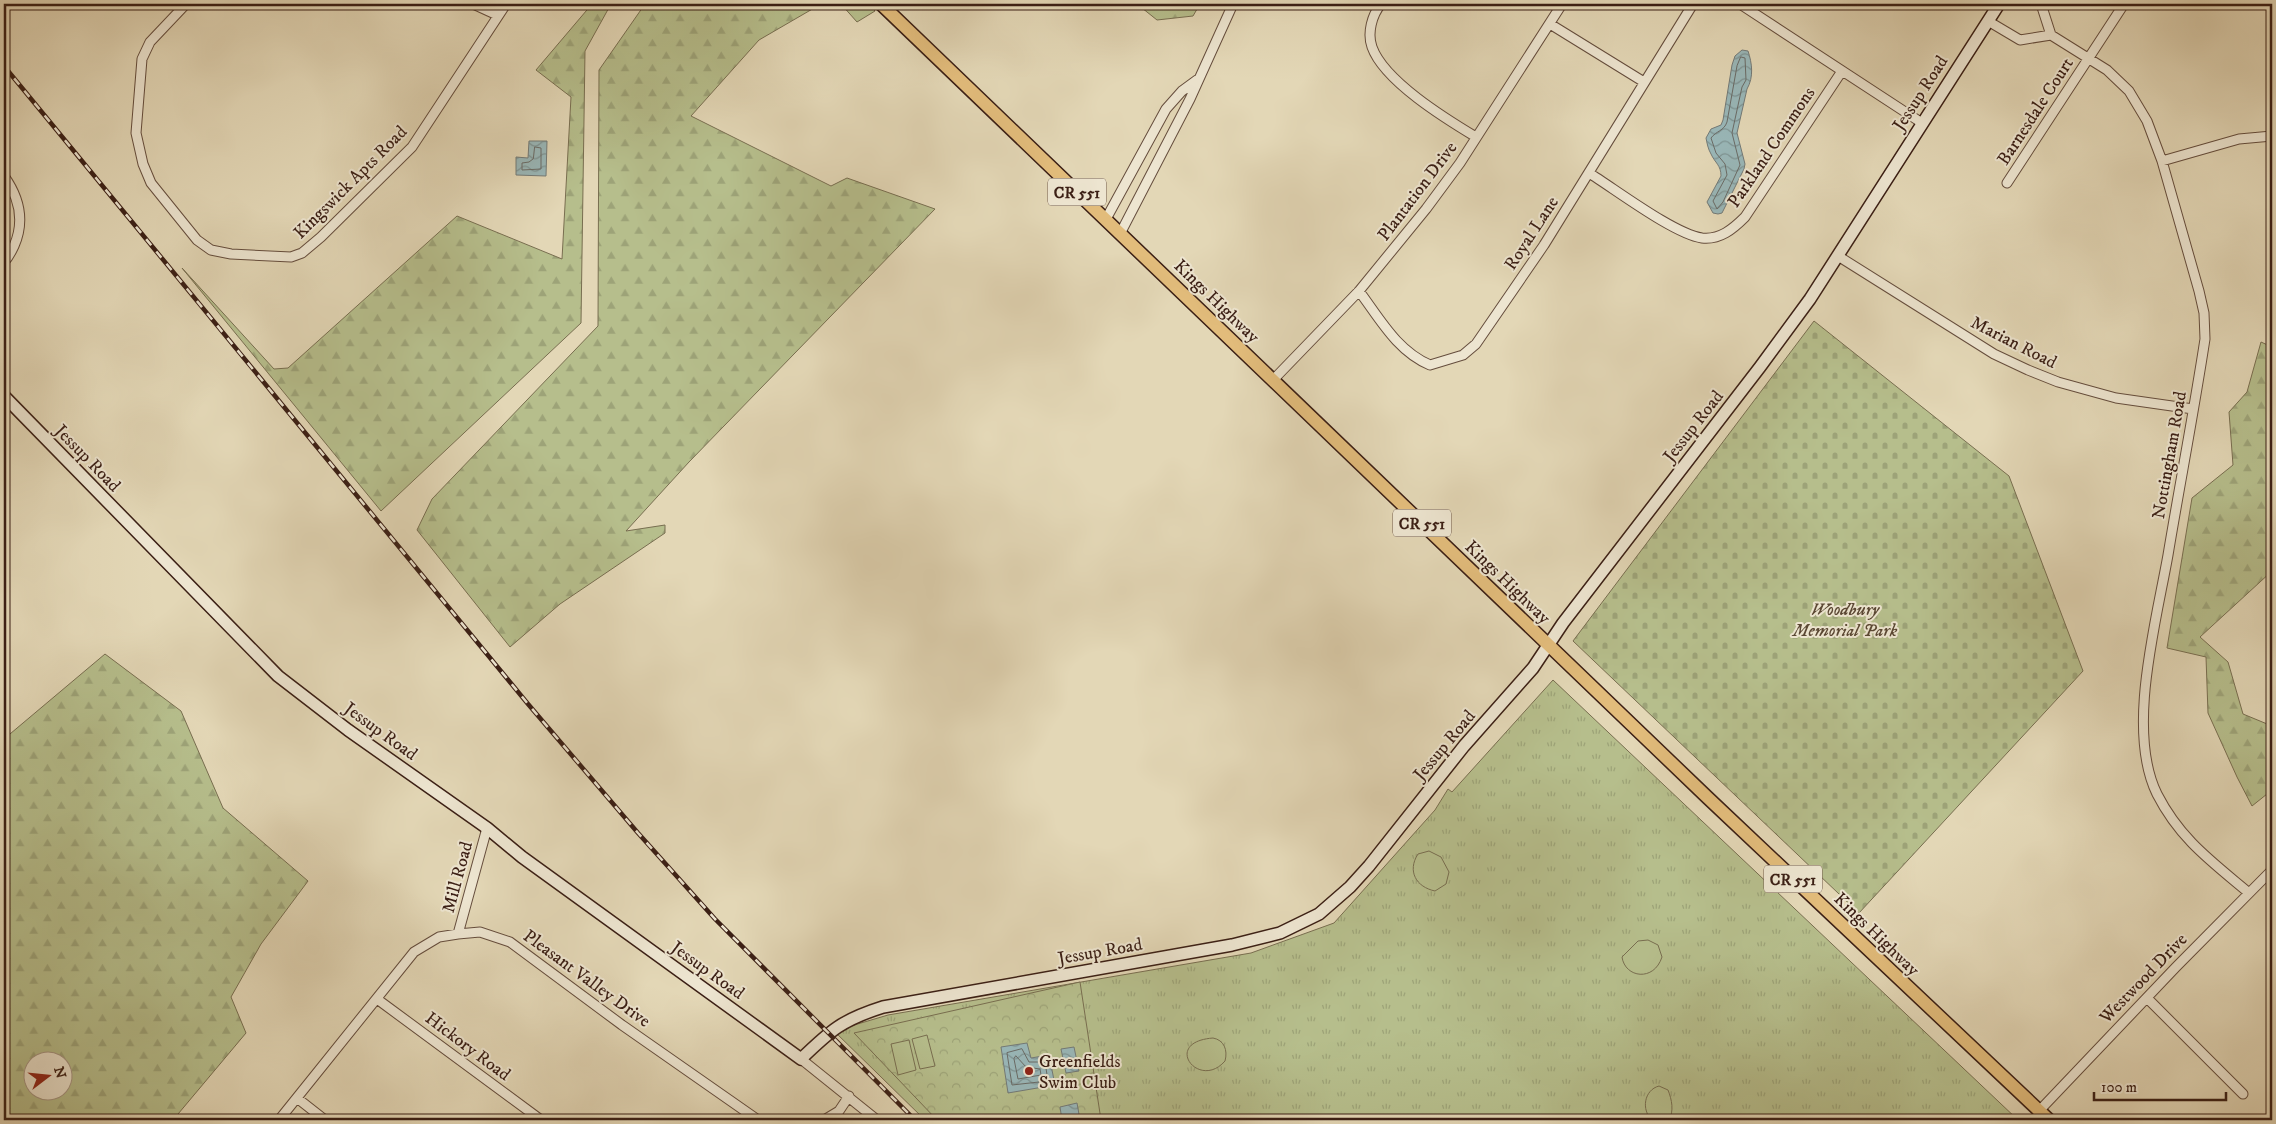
<svg xmlns="http://www.w3.org/2000/svg" width="2276" height="1124" viewBox="0 0 2276 1124" font-family="'IM FELL DW Pica',serif">
  <style>
    .grass { fill: url(#grass-tufts); stroke: #786e50 }
    .forest { fill: url(#forest-firs); stroke: #786e50; fill-rule: evenodd }
    .cemetery { fill: url(#cemetery-stones); stroke: #786e50 }
    .park { fill: url(#park-crowns); stroke: #786e50 }
    .garden { fill: #b6be8c; stroke: #786e50 }
    .water { fill: url(#water-waves); stroke: #737a77 }
    .lines { fill: none; stroke-linecap: round; stroke-linejoin: round }
    .shore { stroke: #6a6b66; stroke-width: 1 }
    .street-casing { stroke: #654d3d; stroke-width: 11 }
    .secondary-casing { stroke: #3b1f15; stroke-width: 14 }
    .primary-casing { stroke: #3b1f15; stroke-width: 15 }
    .street { stroke: #ede5d0; stroke-width: 9 }
    .secondary { stroke: #ede5d0; stroke-width: 11 }
    .primary { stroke: #e2bc7b; stroke-width: 12 }
    .rail-casing { stroke: #3b1f15; stroke-width: 4.5 }
    .rail { stroke: #ede5d0; stroke-width: 2.5; stroke-dasharray: 8; stroke-linecap: butt }
    .poi-dot { fill: #8f2418; stroke: #ede5d0; stroke-width: 2 }
    .labels { text-anchor: middle; stroke-width: 4; stroke-linejoin: round; paint-order: stroke }
    .shield { fill: #ede5d0; stroke: #705a4d; stroke-width: 1 }
    .shield-label { font-size: 16px; font-weight: bold; fill: #3b1f15 }
    .street-label { font-size: 18px; fill: #3b1f15; stroke: #ede5d0 }
    .park-label { font-size: 18px; font-style: italic; fill: #5a4733; stroke: #ede5d0 }
    .poi-label { font-size: 18px; fill: #3b1f15; stroke: #ede5d0; text-anchor: start }
  </style>
  <defs>
    <pattern id="grass-tufts" width="24" height="20" patternUnits="userSpaceOnUse" patternTransform="scale(1.25)"><rect width="24" height="20" fill="#b6be8c"/><path d="M3 7l-1-3M5 7V3M7 7l1-3M15 17l-1-3M17 17v-4M19 17l1-3" fill="none" stroke="#9da378"/></pattern>
    <pattern id="forest-firs" width="22" height="20" patternUnits="userSpaceOnUse" patternTransform="scale(1.25)"><rect width="22" height="20" fill="#b6be8c"/><path d="M5 1l3.5 6h-7zM16 11l3.5 6h-7z" fill="#9da378"/></pattern>
    <pattern id="cemetery-stones" width="16" height="16" patternUnits="userSpaceOnUse" patternTransform="scale(1.25)"><rect width="16" height="16" fill="#b6be8c"/><path d="M2 7V4a2 2 0 0 1 4 0v3zM10 15v-3a2 2 0 0 1 4 0v3z" fill="#9da378"/></pattern>
    <pattern id="park-crowns" width="20" height="18" patternUnits="userSpaceOnUse" patternTransform="scale(1.25)"><rect width="20" height="18" fill="#b6be8c"/><path d="M2 6a3 3 0 1 1 6 0M12 15a3 3 0 1 1 6 0" fill="none" stroke="#9da378"/></pattern>
    <pattern id="water-waves" width="16" height="10" patternUnits="userSpaceOnUse" patternTransform="scale(1.25)"><rect width="16" height="10" fill="#99b7b8"/><path d="M0 5q4-4 8 0t8 0" fill="none" stroke="#7e9494"/></pattern>
  </defs>
  <rect width="100%" height="100%" fill="#e3d7b6"/>
  <filter id="stains"><feTurbulence type="fractalNoise" baseFrequency=".004" numOctaves="4"/><feColorMatrix values="0 0 0 0 .2 0 0 0 0 .09 0 0 0 0 .02 0 0 0 .5 -.17"/></filter>
  <radialGradient id="worn" r=".72"><stop offset=".6" stop-color="#630" stop-opacity="0"/><stop offset="1" stop-color="#630" stop-opacity=".3"/></radialGradient>
  <path class="grass" d="M1553,680l465,440h-1093l-91,-89 54,-16 363,-62 83,-30 101,-113 13,-21 4,3z"/>
  <path class="forest" d="M592,4h19l-26,47 -4,272 -200,188 -199,-243 92,101 14,-1 169,-152 105,43 9,-162 -35,-27z
    M645,4h176l-62,36 -68,76 140,70 16,-8 88,31 -246,253 -63,69 39,-6v8l-105,71 -50,43 -93,-117 15,-31 166,-173 1,-256z
    M841,4h27l7,7 -18,11z
    M1137,4h63l-7,12 -36,4z
    M2261,342l11,5v224l-72,66 28,25 15,52 29,12v64l-20,16 -15,-29 -29,-64 -2,-56 -39,-9 25,-150 41,-33 -4,-53 18,-20z
    M105,654l76,57 42,97 85,73 -47,63 -30,53 15,36 -73,87h-169v-381zM32,1062h30v30h-30z"/>
  <path class="cemetery" d="M1814,321l195,155 74,195 -224,242 -286,-272z"/>
  <path class="park" d="M1080,982l21,138h-164l-83,-87z"/>
  <path class="garden" d="M1429,851l12,6 8,15 -3,12 -11,7c-19,-4 -28,-20 -17,-37z
    M1648,940l10,5 4,12c-8,25 -37,21 -40,0l16,-16z
    M927,1035l8,31 -15,3 -8,-30z
    M1213,1038c11,2 15,12 12,23 -26,30 -64,-19 -12,-23z
    M909,1040l7,30 -18,5 -7,-31z
    M1659,1086l9,4c4,10 6,21 1,30h-17c-11,-10 -8,-30 7,-34z"/>
  <path class="water" d="M1742,50l6,1c4,12 6,26 -1,38l-10,44 8,31 -1,5 -22,44 -4,1 -5,-1 -6,-11 14,-26c0,-11 -6,-13 -10,-22 -3,-5 -4,-11 -5,-16l5,-9 10,-4 2,-5 9,-55 3,-9z
    M529,141h18l-1,35 -30,-1v-18l12,1z
    M1027,1043l4,15 18,-3 6,30 -47,8 -7,-46z
    M1074,1047l5,24 -13,2 -5,-24z
    M1077,1103l3,17h-18l-2,-13z"/>
  <g class="lines">
    <path class="shore" d="M1741,57l4,1 1,22 -4,7 -10,46 8,32 -17,37 -6,7 -4,-8 14,-26 -2,-11 -9,-11 -5,-15c5,-7 13,-7 16,-16l10,-56z
      M535,147l6,1v21l-19,1v-7l7,-1 4,-3z
      M1022,1049l7,13h16l3,19 -36,4 -5,-32z
      M1016,1056l10,11 14,2 1,6 -23,4 -4,-20z"/>
    <defs>
      <path id="street" d="M186,4l-36,38 -8,17 -6,74 7,31 8,19 46,57 14,10 20,4 60,3 11,-4 19,-16 91,-90 94,-143
        M473,4l24,11
        M1381,4c-9,11 -14,29 -9,43 12,34 74,72 104,90
        M1740,4l182,119
        M2041,4l10,31 56,35 22,21 18,30 15,40 37,130 5,22 1,26c-11,72 -25,144 -37,216 -12,68 -42,176 -11,239 23,45 54,67 92,99
        M1988,21l32,19 31,-5
        M1550,24l94,58
        M2162,161l77,-22 33,-3
        M1589,173c26,16 85,61 113,65 18,2 31,-9 43,-21l97,-146
        M4,176c15,21 21,45 10,70 -3,6 -5,11 -10,16
        M2007,183l117,-179
        M1106,219l60,-110 16,-18 15,-11
        M1121,232l69,-133 43,-95
        M1838,256l156,98 34,16 30,12 58,16 77,11
        M1359,291c21,28 38,60 71,74l33,-10 13,-11 68,-99 149,-241
        M1274,379l85,-88 67,-82 34,-46 102,-159
        M458,934l29,-106
        M2147,998l96,96
        M377,999l164,121
        M801,1059l76,61
        M297,1098l28,22
        M2039,1111l137,-144 96,-97
        M279,1120l135,-168 25,-15 19,-3 22,-2 30,10 112,83 136,95
        M824,1120l15,-9 10,-15"/>
      <path id="secondary" d="M4,396l274,280 70,54 139,98 35,29 279,202c30,-29 41,-39 82,-52l349,-62 48,-12 39,-19 31,-27 19,-21 95,-120 69,-78 30,-45 197,-256 50,-68 189,-295"/>
      <path id="primary" d="M881,4l827,794 341,322"/>
    </defs>
    <use href="#street" class="street-casing"/>
    <use href="#secondary" class="secondary-casing"/>
    <use href="#primary" class="primary-casing"/>
    <use href="#street" class="street"/>
    <use href="#secondary" class="secondary"/>
    <use href="#primary" class="primary"/>
    <defs>
      <path id="rail" d="M4,66l524,638 110,129 77,86 200,201"/>
    </defs>
    <use href="#rail" class="rail-casing"/>
    <use href="#rail" class="rail"/>
  </g>
  <circle class="poi-dot" cx="1029" cy="1071" r="5"/>
  <g class="labels">
    <g class="shield">
      <rect x="1048" y="178.5" width="58" height="27" rx="4"/>
      <rect x="1393" y="509.5" width="58" height="27" rx="4"/>
      <rect x="1764" y="865.5" width="58" height="27" rx="4"/>
    </g>
    <g class="shield-label">
      <text x="1077" y="198">CR 551</text>
      <text x="1422" y="529">CR 551</text>
      <text x="1793" y="885">CR 551</text>
    </g>
    <g class="street-label">
      <text transform="translate(1920 93) rotate(-57)" y="6">Jessup Road</text>
      <text transform="translate(2035 111) rotate(-57)" y="6">Barnesdale Court</text>
      <text transform="translate(1771 147) rotate(-56)" y="6">Parkland Commons</text>
      <text transform="translate(350 182) rotate(-45)" y="6">Kingswick Apts Road</text>
      <text transform="translate(1417 191) rotate(-53)" y="6">Plantation Drive</text>
      <text transform="translate(1531 233) rotate(-57)" y="6">Royal Lane</text>
      <text transform="translate(1217 301) rotate(44)" y="6">Kings Highway</text>
      <text transform="translate(2014 342) rotate(27)" y="6">Marian Road</text>
      <text transform="translate(1693 426) rotate(-52)" y="6">Jessup Road</text>
      <text transform="translate(2169 455) rotate(-80)" y="6">Nottingham Road</text>
      <text transform="translate(88 458) rotate(46)" y="6">Jessup Road</text>
      <text transform="translate(1508 582) rotate(44)" y="6">Kings Highway</text>
      <text transform="translate(381 731) rotate(36)" y="6">Jessup Road</text>
      <text transform="translate(1444 745) rotate(-50)" y="6">Jessup Road</text>
      <text transform="translate(457 877) rotate(-75)" y="6">Mill Road</text>
      <text transform="translate(1877 934) rotate(44)" y="6">Kings Highway</text>
      <text transform="translate(1100 951) rotate(-10)" y="6">Jessup Road</text>
      <text transform="translate(708 970) rotate(36)" y="6">Jessup Road</text>
      <text transform="translate(587 978) rotate(36)" y="6">Pleasant Valley Drive</text>
      <text transform="translate(2143 978) rotate(-46)" y="6">Westwood Drive</text>
      <text transform="translate(468 1046) rotate(37)" y="6">Hickory Road</text>
    </g>
    <g class="park-label">
      <text x="1845" y="615">Woodbury<tspan x="1845" dy="21">Memorial Park</tspan></text>
    </g>
    <g class="poi-label">
      <text x="1039" y="1067">Greenfields<tspan x="1039" dy="21">Swim Club</tspan></text>
    </g>
  </g>
  <rect width="2276" height="1124" fill="none" stroke="#e3d7b6" stroke-width="20"/>
  <rect x="5" y="5" width="2266" height="1114" fill="none" stroke="#3b1f15" stroke-width="2.5"/>
  <rect x="10" y="10" width="2256" height="1104" fill="none" stroke="#3b1f15"/>
  <g transform="translate(48 1076) rotate(74)"><circle r="24" fill="#ede5d0" stroke="#a69685"/>
  <path d="M0-4L9 19L0 12L-9 19Z" fill="#8f2418"/>
  <text y="-8" font-size="14" font-weight="bold" text-anchor="middle" fill="#3b1f15">N</text>
  </g>
  <path d="M2094 1092v8h132v-8" fill="none" stroke="#3b1f15" stroke-width="2.5"/>
  <text x="2101" y="1092" font-size="15" fill="#3b1f15" stroke="#ede5d0" stroke-width="4" paint-order="stroke">100 m</text>
  <rect width="100%" height="100%" filter="url(#stains)"/>
  <rect width="100%" height="100%" fill="url(#worn)"/>
</svg>
